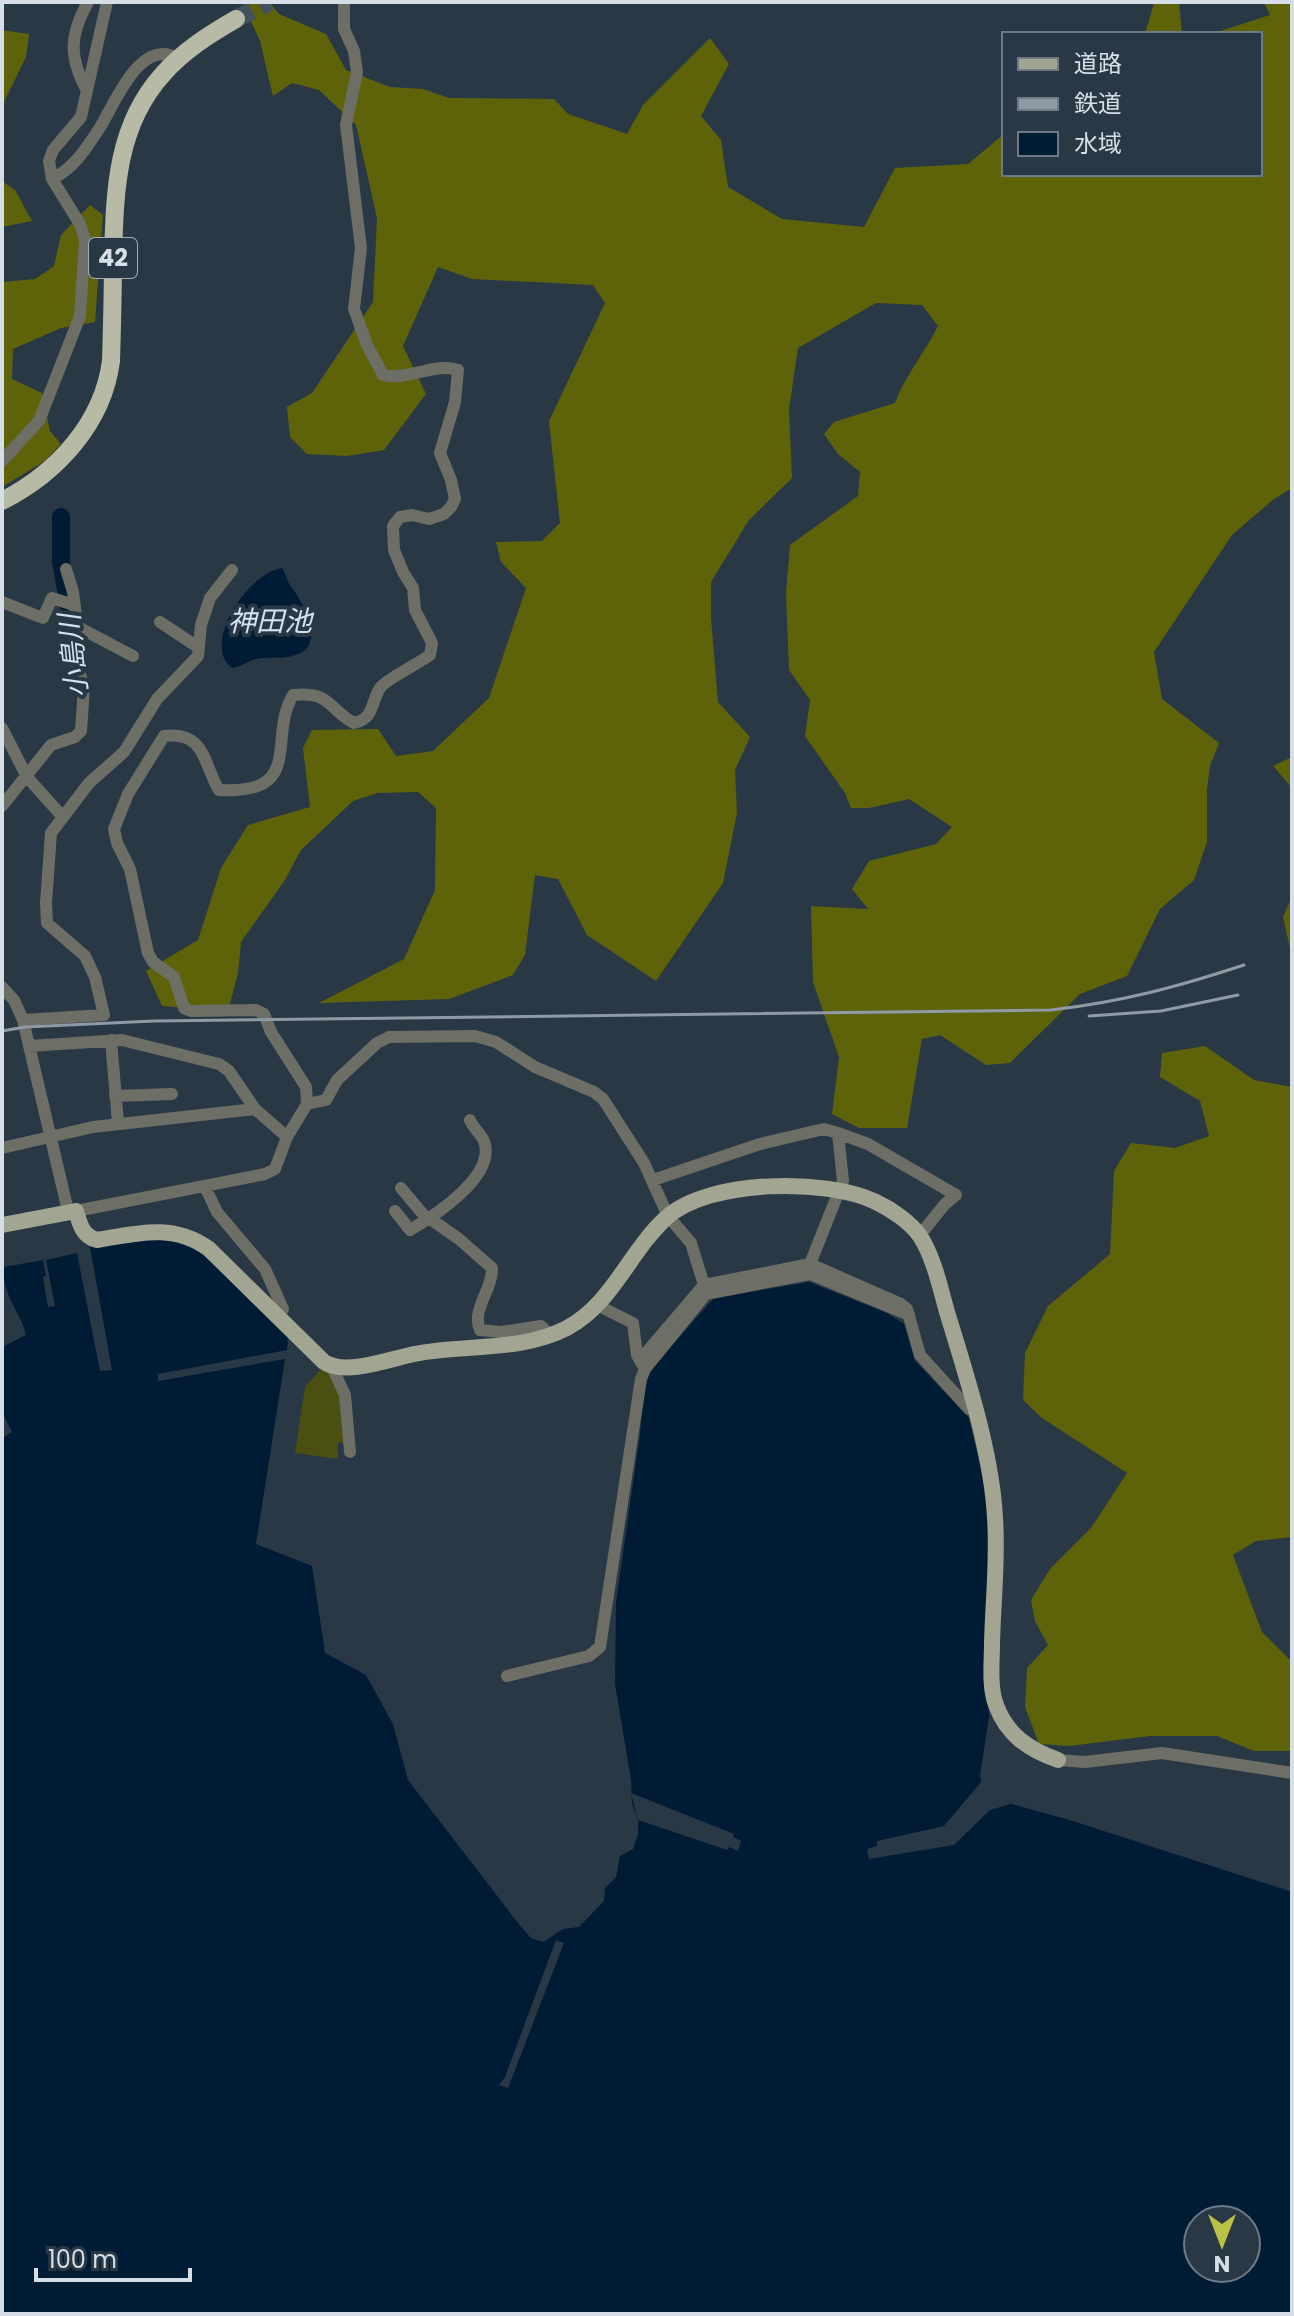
<svg xmlns="http://www.w3.org/2000/svg" width="1294" height="2316" viewBox="0 0 1294 2316" font-family="Poppins,'Noto Sans JP',sans-serif">
  <style>
    .green { fill: #4b4f11 }
    .forest { fill: #5e630a }
    .water { fill: #001c35; fill-rule: evenodd }
    .pier { fill: #293845 }
    .lines { fill: none; stroke-linecap: round; stroke-linejoin: round }
    .river { stroke: #001c35; stroke-width: 18 }
    .highway-tunnel { stroke: #43515d; stroke-width: 18; stroke-dasharray: 18 9; stroke-linecap: butt }
    .minor { stroke: #6d6e65; stroke-width: 12 }
    .major { stroke: #a2a592; stroke-width: 16 }
    .highway { stroke: #b7baa4; stroke-width: 18 }
    .rail { stroke: #8f9aa5; stroke-width: 3 }
    .labels { text-anchor: middle; stroke-width: 8; stroke-linejoin: round; paint-order: stroke }
    .shield { fill: #293845; stroke: #a2adb7; stroke-width: 2 }
    .shield-label { font-size: 24px; font-weight: bold; fill: #d6dfe8 }
    .water-label { font-size: 28px; font-style: italic; fill: #d3e2f1; stroke: #293845 }
  </style>
  <rect width="100%" height="100%" fill="#293845"/>
  <path class="green" d="M324,1366c21,21 20,48 22,76l-8,1v16l-43,-6 10,-66z"/>
  <path class="forest" d="M242,2h27l10,12 47,20 20,36 44,17 33,2 26,9 105,1 14,15 59,20 16,-29 67,-67 19,26 -28,52 20,24 7,47 54,32 82,8 31,-59 73,-4 36,-30v40h256v-140h-49l59,-19 -6,-13h28v486l-18,11 -42,36 -78,117 8,47 57,44 -9,23 -3,23v53l-13,38 -34,29 -33,67 -47,18 -70,69 -24,2 -46,-30 -18,4 -15,89h-48l-27,-14 7,-57 -26,-75 -2,-76 57,3 -16,-20 17,-28 67,-17 16,-17 -43,-28 -40,9h-18l-6,-15 -40,-57 5,-36 -21,-30 -3,-77 4,-48 68,-49 2,-24 -22,-18 -14,-20 10,-12 61,-19c10,-27 30,-51 43,-77l-16,-21 -46,-2 -78,45 -9,61 3,69 -43,42 -38,62v36l7,84 32,35 -15,33 2,43 -14,70 -67,98 -69,-46 -29,-56 -23,-4 -10,80 -12,20 -64,24 -130,4 85,-44 31,-69 1,-82 -18,-16 -41,1 -24,8 -52,49 -16,30 -44,62 -3,31 -10,38 -66,-5 -16,-35 52,-31 23,-72 27,-43 62,-18 -7,-59 9,-18 66,-1 18,27 37,-5 56,-53 37,-110 -25,-26 -5,-20 46,-1 18,-18 -11,-102 56,-118 -12,-18 -121,-6 -34,-12 -35,79 23,48 -42,56 -37,6 -40,-2 -17,-17 -3,-30 25,-14 61,-91 4,-84 -21,-93 -37,-35 -27,-7 -19,13 -13,-55z
    M1158,2h21l3,32h-37l9,-31z
    M2,30l27,4 -3,23 -24,49z
    M2,181l13,9 17,31 -30,6z
    M90,205l13,10 -8,107 -34,6 -48,21 -1,30 30,14 8,38 11,13 -16,17 -43,26v-205l33,-3 19,-13 7,-31z
    M1292,757v31l-19,-22z
    M1292,897v60l-9,-40z
    M1205,1046l49,34 38,7v450l-36,4 -23,14 29,77 30,30v89h-38l-37,-15h-67l-81,10 -30,-2 -14,-37 2,-39 21,-23 -13,-24 -4,-21 19,-31 41,-41 36,-55 -85,-55 -19,-18 2,-47 23,-47 62,-52 4,-83 17,-28 44,5 34,-12 -9,-35 -40,-24 2,-24z"/>
  <path class="water" d="M282,568c4,5 4,11 8,17 10,13 31,47 16,64 -12,12 -35,7 -50,10 -8,2 -15,8 -24,9 -32,-23 17,-96 50,-100z
    M141,1237h23l38,14 86,86 -1,13 -129,24v7l127,-22 -29,185 56,22 13,87 41,22 27,49 15,56 110,143 13,15 12,4 20,-13 16,-2 25,-26 1,-13 11,-11 4,-21 13,-7 5,-15v-14l-6,-17 -1,-23 -16,-96 1,-82 24,-167 5,-59 69,-78 95,-16 78,31 17,11 11,37 54,57 19,83 2,35 -4,92 3,89 -9,59 4,14 6,8 83,23 219,71v422h-1290v-876l10,-6 -10,-20v-65l24,-12c-5,-23 -26,-43 -22,-68l39,-7 3,16 -3,1 5,30 7,-1 -9,-46 31,-7 23,118 12,-1 -22,-123zM1198,2220h48v48h-48z"/>
  <path class="pier" d="M982,1781l8,16 21,7 -21,6 -36,35 -85,14 -2,-10 10,-3v-5l67,-15z
    M631,1793l103,41 -1,3 8,4 -3,10 -9,-4 -2,3 -89,-30z
    M556,1940l8,3 -56,145 -9,-3 6,-8z"/>
  <g class="lines">
    <path class="river" d="M61,517v45l10,55"/>
    <path class="highway-tunnel" d="M236,19l33,-17"/>
    <path class="minor" d="M87,91c-18,-33 -18,-55 1,-89
      M52,179c21,-10 34,-30 47,-50 15,-23 41,-94 79,-70
      M2,461l37,-40 41,-105 5,-76 -5,-16 -28,-45 -3,-18 4,-11 28,-33 26,-115
      M2,602l41,16 9,-20 22,7
      M160,622l39,26
      M76,626l57,30
      M2,728l25,49 35,39
      M2,806l49,-61 24,-8 6,-6 3,-44 -7,-22 2,-26 -6,-47 -7,-23
      M2,987l12,13 9,20 45,191
      M23,1020l81,-5 -9,-38 -10,-21 -38,-33 -1,-20 5,-70 38,-50 35,-31 33,-53 41,-43 3,-31 9,-27 22,-28
      M111,1040l7,83
      M29,1046l93,-6 97,24 10,7 26,38 32,28
      M115,1096l57,-2
      M307,1104l-1,-17 -35,-55 -7,-18 -8,-4 -65,1 -7,-3 -10,-31 -21,-15 -5,-9 -18,-84 -13,-26 -3,-14 14,-35 36,-58c42,-5 39,28 55,54 87,5 48,-52 74,-95 38,-4 35,14 61,28 21,-5 16,-19 26,-35 4,-7 39,-25 50,-33l2,-12 -17,-33 -2,-22 -10,-16 -9,-22 -1,-24 7,-9 12,-2 17,4 15,-5 7,-7 4,-8 -4,-19 -11,-27 15,-51 3,-32c-23,-8 -50,11 -75,5l-16,-30 -13,-36 7,-61 -15,-123 11,-53 -3,-21 -10,-22v-27
      M2,1148l91,-21 162,-18
      M653,1180l107,-36 64,-15 14,4
      M205,1187l12,25 48,57 18,40 -5,8
      M401,1188l26,31
      M76,1211l189,-37 10,-5 12,-32 20,-33 19,-4 11,-20 40,-37 12,-6 86,-1 21,6 39,25 59,25 9,7 41,64 24,53 23,27 13,42 -64,75
      M395,1211l15,19c24,-14 87,-54 74,-89 -3,-7 -11,-13 -14,-21
      M429,1218l30,21 33,29c1,21 -21,42 -12,62l21,2 40,-6 9,9
      M810,1264l33,-83 -5,-48 30,11 88,51 -11,9 -25,31
      M704,1285l106,-21 91,40 6,5 13,46 49,54 6,1
      M599,1306l34,17 4,32 5,9
      M332,1367l13,28 5,57
      M507,1676l82,-20 11,-9 41,-268 4,-10 61,-75 104,-20 99,41
      M1058,1760l27,2 77,-9 130,20"/>
    <path class="major" d="M2,1225l74,-14c4,13 6,25 21,29 41,-7 77,-17 112,9l115,113c22,14 66,-3 90,-8 50,-10 107,-2 153,-26 46,-25 62,-76 99,-110 42,-39 161,-40 210,-16 15,7 34,20 44,34 14,22 20,51 27,76 19,62 45,142 48,206 3,41 -2,84 -3,125 0,20 -3,43 4,62 11,30 33,45 62,55"/>
    <path class="highway" d="M2,501c55,-28 101,-78 109,-140 1,-34 2,-69 2,-104 2,-66 3,-131 50,-183 20,-23 47,-40 73,-55"/>
    <path class="rail" d="M1089,1016l72,-5 77,-16
      M2,1031l23,-4 129,-6 897,-11c70,-8 126,-23 193,-45"/>
  </g>
  <g class="labels">
    <rect class="shield" x="89" y="238" width="48" height="40" rx="6"/>
    <g class="shield-label">
      <text x="113" y="266">42</text>
    </g>
    <g class="water-label">
      <text x="270" y="631">神田池</text>
      <text transform="translate(73 656) rotate(-96)" y="10">小島川</text>
    </g>
  </g>
  <rect width="1294" height="2316" fill="none" stroke="#d6dfe8" stroke-width="8"/>
  <rect x="1002" y="32" width="260" height="144" fill="#293845" stroke="#6e7b86" stroke-width="2"/>
  <rect x="1018" y="58" width="40" height="12" fill="#a2a592" stroke="#6e7b86" stroke-width="2"/>
  <text x="1074" y="72" font-size="24" fill="#d6dfe8">道路</text>
  <rect x="1018" y="98" width="40" height="12" fill="#8f9aa5" stroke="#6e7b86" stroke-width="2"/>
  <text x="1074" y="112" font-size="24" fill="#d6dfe8">鉄道</text>
  <rect x="1018" y="132" width="40" height="24" fill="#001c35" stroke="#6e7b86" stroke-width="2"/>
  <text x="1074" y="152" font-size="24" fill="#d6dfe8">水域</text>
  <g transform="translate(1222 2244) rotate(180)"><circle r="38" fill="#293845" stroke="#6e7b86" stroke-width="2"/>
  <path d="M0-6L14 30L0 20L-14 30Z" fill="#b9c146"/>
  <text y="-12" font-size="22" font-weight="bold" text-anchor="middle" fill="#d6dfe8">N</text>
  </g>
  <path d="M36 2268v12h154v-12" fill="none" stroke="#d6dfe8" stroke-width="4"/>
  <text x="48" y="2268" font-size="24" fill="#d6dfe8" stroke="#293845" stroke-width="6" paint-order="stroke">100 m</text>
</svg>
